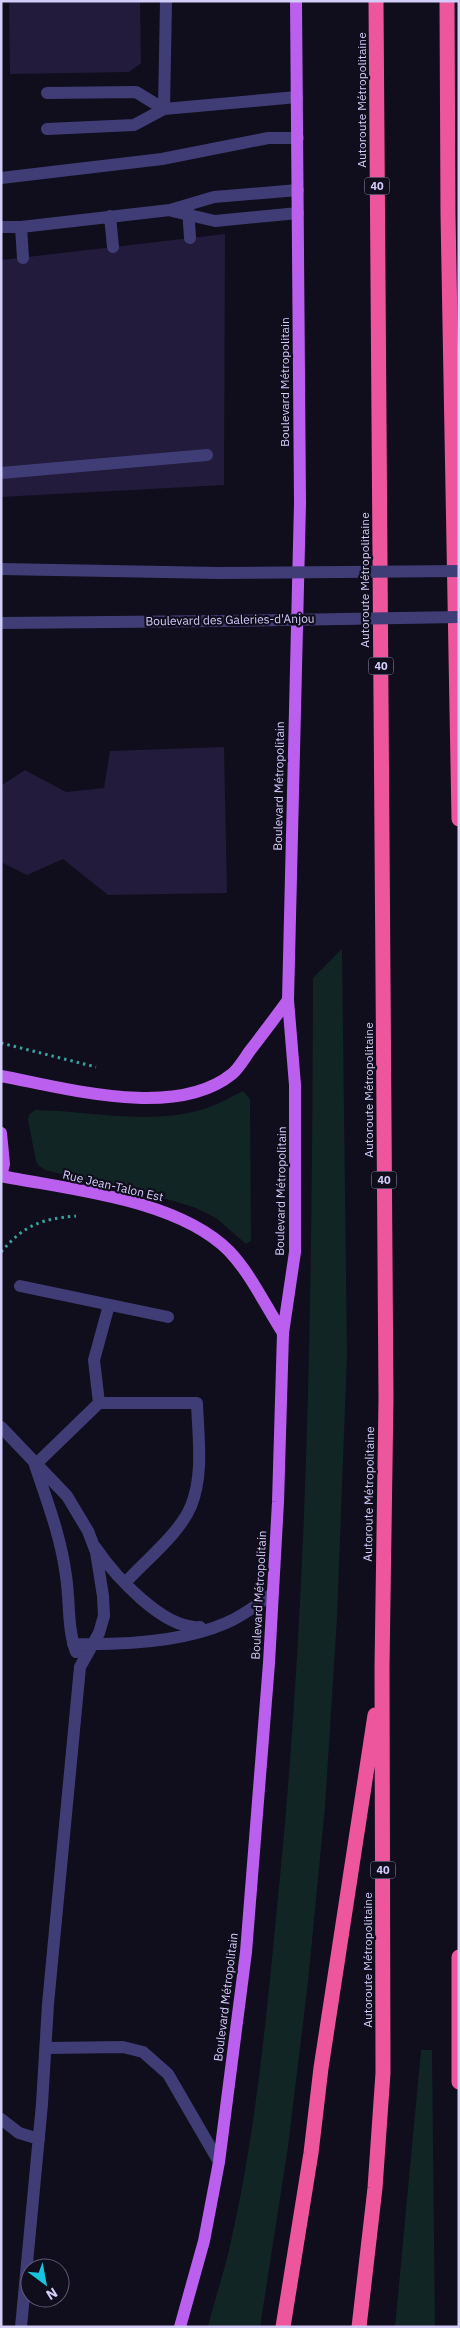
<svg xmlns="http://www.w3.org/2000/svg" width="460" height="2328" viewBox="0 0 460 2328" font-family="'IBM Plex Sans',sans-serif">
  <style>
    .green { fill: #112524 }
    .building { fill: #221b3b }
    .lines { fill: none; stroke-linecap: round; stroke-linejoin: round }
    .path { stroke: #39a29d; stroke-width: 3; stroke-dasharray: 2.5 4; stroke-linecap: butt }
    .minor { stroke: #403d76; stroke-width: 12 }
    .major { stroke: #bb60ee; stroke-width: 12 }
    .highway { stroke: #ed559c; stroke-width: 15 }
    .minor-bridge { stroke: #403d76; stroke-width: 12 }
    .labels { text-anchor: middle; stroke-width: 4.5; stroke-linejoin: round; paint-order: stroke }
    .shield { fill: #100d1c; stroke: #9893b7; stroke-width: 1 }
    .shield-label { font-size: 11px; font-weight: bold; fill: #d3cdfa }
    .street-label { font-size: 12px; fill: #d3cdfa; stroke: #100d1c }
  </style>
  <rect width="100%" height="100%" fill="#100d1c"/>
  <path class="green" d="M342,949l5,406 -10,263 -12,189 -17,175 -20,165 -28,180h-52c7,-29 17,-57 23,-86 27,-119 37,-243 49,-364 29,-299 32,-599 33,-899z
    M243,1091l7,8 1,142 -5,3 -30,-26 -20,-10 -26,-8 -125,-30 -7,-5 -2,-4 -8,-41 1,-5 6,-5c56,1 111,15 166,0 14,-4 28,-12 42,-19z
    M421,2050h11l3,277h-40z"/>
  <path class="building" d="M9,1h131l1,62 -12,9 -119,2z
    M225,234l-1,251 -223,12v-237z
    M224,747l3,146 -119,2 -45,-36 -36,16 -26,-13v-76l24,-16 41,22 38,-4 6,-37z"/>
  <g class="lines">
    <path class="path" d="M1,1043l95,24
      M1,1252c23,-27 40,-33 75,-36"/>
    <path class="minor" d="M166,1l-2,108 133,-12
      M47,93l89,-1 28,17
      M47,129l87,-4 30,-16
      M1,178l161,-19 106,-21h30
      M188,208l2,30
      M172,211l43,10 83,-8
      M110,216l3,31
      M1,227h20l149,-17 44,-13 84,-7
      M21,227l2,31
      M1,473l206,-18
      M1,569l218,4
      M1,623l218,-2
      M20,1286l148,31
      M99,1403l-5,-43 15,-55
      M1,1427l66,69 21,35 8,21 7,44 1,20 -5,17 -19,34 -32,337 -6,100 -21,223
      M35,1465l64,-62h98c1,33 7,71 -6,103 -11,27 -45,54 -65,76
      M35,1465c12,36 26,72 31,111 4,25 1,51 10,76
      M96,1548c19,28 68,82 104,79
      M73,1644c47,1 110,-2 153,-21 17,-7 32,-19 46,-29
      M46,2048l77,-1 20,5 25,22 51,88
      M1,2119l18,14 20,6"/>
    <path class="major" d="M1,1076c65,12 174,44 231,-2 7,-6 12,-15 17,-22 13,-17 26,-34 39,-52
      M1,1133l3,31 -3,12
      M1,1176c70,14 176,23 228,75 22,23 37,56 54,82
      M180,2327l24,-86 15,-79 27,-210 23,-289 9,-161 5,-169 12,-81v-167l-7,-85 12,-497 -4,-502"/>
    <path class="highway" d="M447,1l1,213 11,605
      M459,1957v125
      M283,2327l28,-174 10,-85 54,-353
      M359,2327l16,-139 8,-115 -1,-406 4,-269 -10,-1397"/>
    <path class="minor-bridge" d="M219,573l240,-2
      M219,621l240,-4"/>
  </g>
  <g class="labels">
    <g class="shield">
      <rect x="364.5" y="177.5" width="25" height="17" rx="4"/>
      <rect x="368.5" y="657.5" width="25" height="17" rx="4"/>
      <rect x="371.5" y="1171.5" width="25" height="17" rx="4"/>
      <rect x="370.5" y="1861.5" width="25" height="17" rx="4"/>
    </g>
    <g class="shield-label">
      <text x="377" y="190">40</text>
      <text x="381" y="670">40</text>
      <text x="384" y="1184">40</text>
      <text x="383" y="1874">40</text>
    </g>
    <g class="street-label">
      <text transform="translate(362 100) rotate(-90)" y="4">Autoroute Métropolitaine</text>
      <text transform="translate(285 382) rotate(-90)" y="4">Boulevard Métropolitain</text>
      <text transform="translate(365 580) rotate(-90)" y="4">Autoroute Métropolitaine</text>
      <text transform="translate(230 620) rotate(-1)" y="4">Boulevard des Galeries-d'Anjou</text>
      <text transform="translate(279 786) rotate(-89)" y="4">Boulevard Métropolitain</text>
      <text transform="translate(369 1090) rotate(-90)" y="4">Autoroute Métropolitaine</text>
      <text transform="translate(113 1186) rotate(13)" y="4">Rue Jean-Talon Est</text>
      <text transform="translate(281 1191) rotate(-89)" y="4">Boulevard Métropolitain</text>
      <text transform="translate(369 1494) rotate(-89)" y="4">Autoroute Métropolitaine</text>
      <text transform="translate(259 1595) rotate(-87)" y="4">Boulevard Métropolitain</text>
      <text transform="translate(368 1960) rotate(-90)" y="4">Autoroute Métropolitaine</text>
      <text transform="translate(226 1997) rotate(-83)" y="4">Boulevard Métropolitain</text>
    </g>
  </g>
  <rect width="460" height="2328" fill="none" stroke="#d3cdfa" stroke-width="5"/>
  <g transform="translate(45 2283) rotate(148)"><circle r="24" fill="#100d1c" stroke="#5e5a75"/>
  <path d="M0-4L9 19L0 12L-9 19Z" fill="#17c6dc"/>
  <text y="-8" font-size="14" font-weight="bold" text-anchor="middle" fill="#d3cdfa">N</text>
  </g>
</svg>
